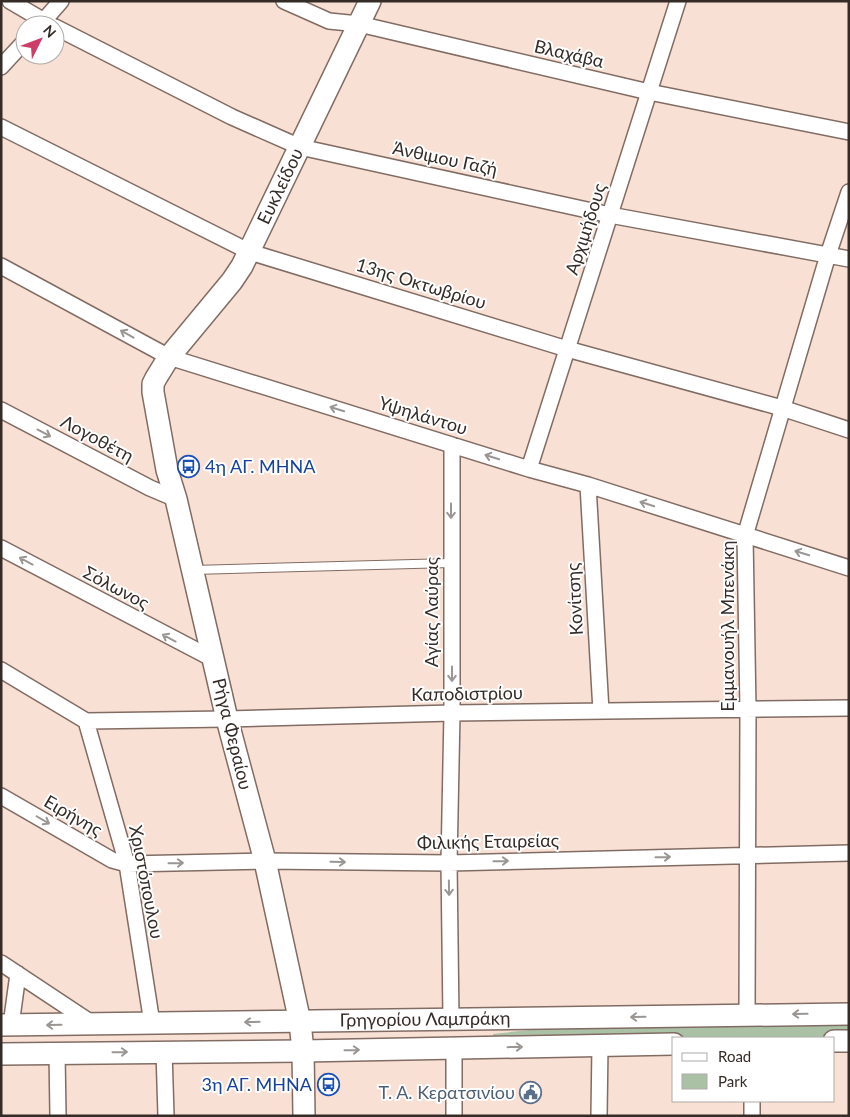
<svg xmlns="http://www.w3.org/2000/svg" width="850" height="1117" viewBox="0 0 850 1117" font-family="Lato,sans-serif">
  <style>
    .green { fill: #abc1a6 }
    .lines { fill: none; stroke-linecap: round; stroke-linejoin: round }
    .lane-casing { stroke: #816c63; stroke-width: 10 }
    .street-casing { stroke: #816c63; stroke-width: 18 }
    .secondary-casing { stroke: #816c63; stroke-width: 24 }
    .lane { stroke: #fff; stroke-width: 8 }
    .street { stroke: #fff; stroke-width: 15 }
    .secondary { stroke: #fff; stroke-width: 21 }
    .oneway { stroke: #9a9694 }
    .labels { text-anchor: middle; stroke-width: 4; stroke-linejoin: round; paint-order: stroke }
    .street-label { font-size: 18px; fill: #352c28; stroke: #fff }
    .transit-label { font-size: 18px; fill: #164399; stroke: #fff; text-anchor: start }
    .service-label { font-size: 18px; fill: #4e5e75; stroke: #fff; text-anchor: end }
  </style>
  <rect width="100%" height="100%" fill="#f8e0d5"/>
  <path class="green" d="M849,1023v16l-356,-2v-3l64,-7z"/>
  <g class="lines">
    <defs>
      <path id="lane" d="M193,570l258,-7"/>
      <path id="street" d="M10,1l41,24
        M284,1l45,20 30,3 290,68 200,40
        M40,25l21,-24
        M55,27l177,90 68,30 310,68 239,44
        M1,67l24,-26
        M1,127l249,125 317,97 215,59 67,22
        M1,266l168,91 360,112 59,16 261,83
        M1,410l149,78 26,11
        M529,469l149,-468
        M588,485l13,226
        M1,548l212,111
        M1,670l85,51
        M86,721l141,-2 225,-6 397,-5
        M86,721l41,143 25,159
        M1,796l111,64 15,4 138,-3 184,2 400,-10
        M1,963l92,61
        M747,1015l1,-305 -3,-174 83,-281 21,-63
        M451,1019l-2,-156 3,-150v-268
        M11,1025l7,-51
        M164,1051l2,65
        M57,1053l1,63
        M454,1116v-68
        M599,1116l1,-70
        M752,1116v-15"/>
      <g id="secondary">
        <path id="s1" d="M1,1025l848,-11"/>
        <path d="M834,1041h15"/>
        <path d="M1,1054l302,-3 371,-7"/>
        <path id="s2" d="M304,1116l-1,-65 -3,-29 -35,-161 -38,-142 -51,-220 -9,-29 -14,-78v-8l3,-6 13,-21 63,-76 10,-15 128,-265"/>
      </g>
    </defs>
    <use href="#lane" class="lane-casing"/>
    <use href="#street" class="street-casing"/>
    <use href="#secondary" class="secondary-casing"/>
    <use href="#lane" class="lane"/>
    <use href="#street" class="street"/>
    <use href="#secondary" class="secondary"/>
  </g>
  <defs><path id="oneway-shaft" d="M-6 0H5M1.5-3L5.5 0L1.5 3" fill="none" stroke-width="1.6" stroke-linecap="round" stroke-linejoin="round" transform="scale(1.25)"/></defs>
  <g class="oneway">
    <use href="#oneway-shaft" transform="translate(127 334) rotate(-151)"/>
    <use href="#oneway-shaft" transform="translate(337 409) rotate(-163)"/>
    <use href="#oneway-shaft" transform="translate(44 433) rotate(28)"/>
    <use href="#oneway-shaft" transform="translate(492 457) rotate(-163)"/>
    <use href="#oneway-shaft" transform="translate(647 504) rotate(-162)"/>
    <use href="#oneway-shaft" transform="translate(451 511) rotate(90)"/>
    <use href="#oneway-shaft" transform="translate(802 553) rotate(-163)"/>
    <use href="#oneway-shaft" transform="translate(26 561) rotate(-152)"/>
    <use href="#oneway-shaft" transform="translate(169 638) rotate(-152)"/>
    <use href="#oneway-shaft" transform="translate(452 674) rotate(90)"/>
    <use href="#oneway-shaft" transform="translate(43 820) rotate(30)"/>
    <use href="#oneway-shaft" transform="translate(663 857) rotate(-1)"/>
    <use href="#oneway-shaft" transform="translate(501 861) rotate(-1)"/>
    <use href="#oneway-shaft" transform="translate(338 862) rotate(1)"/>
    <use href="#oneway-shaft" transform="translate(176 863) rotate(-1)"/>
    <use href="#oneway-shaft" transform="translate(449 888) rotate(89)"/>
    <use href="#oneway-shaft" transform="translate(800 1014) rotate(179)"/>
    <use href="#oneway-shaft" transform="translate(638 1017) rotate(179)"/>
    <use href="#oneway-shaft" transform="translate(252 1022) rotate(179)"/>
    <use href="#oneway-shaft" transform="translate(54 1025) rotate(179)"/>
    <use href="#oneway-shaft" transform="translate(515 1047) rotate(-1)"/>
    <use href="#oneway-shaft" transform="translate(352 1050) rotate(-1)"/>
    <use href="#oneway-shaft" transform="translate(120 1052) rotate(-1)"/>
  </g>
  <defs>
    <symbol id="bus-ring" viewBox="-11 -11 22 22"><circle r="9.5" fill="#fff" stroke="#1a4fb4" stroke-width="1.5"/><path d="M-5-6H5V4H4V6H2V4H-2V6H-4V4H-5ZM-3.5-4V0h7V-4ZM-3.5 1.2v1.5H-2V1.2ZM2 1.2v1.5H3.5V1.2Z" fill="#1a4fb4"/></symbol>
    <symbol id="civic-ring" viewBox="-11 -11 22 22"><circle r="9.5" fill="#fff" stroke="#5c6f8a" stroke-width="1.5"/><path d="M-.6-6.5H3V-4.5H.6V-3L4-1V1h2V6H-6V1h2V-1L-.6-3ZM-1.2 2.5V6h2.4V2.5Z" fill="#5c6f8a"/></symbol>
  </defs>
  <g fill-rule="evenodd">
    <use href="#bus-ring" x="176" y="454" width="25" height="25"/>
    <use href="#bus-ring" x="316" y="1072" width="25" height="25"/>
    <use href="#civic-ring" x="518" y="1080" width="25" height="25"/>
  </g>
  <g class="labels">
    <g class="street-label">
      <text transform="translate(569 54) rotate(13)" y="6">Βλαχάβα</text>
      <text transform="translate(445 159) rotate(12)" y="6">Άνθιμου Γαζή</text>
      <text dy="6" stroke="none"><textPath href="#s2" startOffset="986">Ευκλείδου</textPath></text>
      <text transform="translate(586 229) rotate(-72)" y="6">Αρχιμήδους</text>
      <text transform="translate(421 284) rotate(17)" y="6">13ης Οκτωβρίου</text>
      <text transform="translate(423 416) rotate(17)" y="6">Υψηλάντου</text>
      <text transform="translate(97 439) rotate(28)" y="6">Λογοθέτη</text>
      <text transform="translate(116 588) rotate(28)" y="6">Σόλωνος</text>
      <text transform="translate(575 599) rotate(-93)" y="6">Κονίτσης</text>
      <text transform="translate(432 612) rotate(-90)" y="6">Αγίας Λαύρας</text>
      <text transform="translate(728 626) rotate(-90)" y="6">Εμμανουήλ Μπενάκη</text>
      <text transform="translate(467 694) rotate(-1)" y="6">Καποδιστρίου</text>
      <text transform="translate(232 734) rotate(76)" y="6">Ρήγα Φεραίου</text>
      <text transform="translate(73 816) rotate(30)" y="6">Ειρήνης</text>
      <text transform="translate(488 842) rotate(-1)" y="6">Φιλικής Εταιρείας</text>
      <text transform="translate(146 882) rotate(79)" y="6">Χριστόπουλου</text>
      <text dy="6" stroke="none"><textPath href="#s1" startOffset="424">Γρηγορίου Λαμπράκη</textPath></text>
    </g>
    <g class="transit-label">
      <text x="205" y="473">4η ΑΓ. ΜΗΝΑ</text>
      <text x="312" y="1091" text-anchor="end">3η ΑΓ. ΜΗΝΑ</text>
    </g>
    <g class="service-label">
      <text x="515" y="1099">Τ. Α. Κερατσινίου</text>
    </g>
  </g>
  <rect width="850" height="1117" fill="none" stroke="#352c28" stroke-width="5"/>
  <rect x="672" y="1037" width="162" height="65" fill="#ffffff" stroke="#aeaba9"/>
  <rect x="682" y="1053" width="25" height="8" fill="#ffffff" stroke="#aeaba9"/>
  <text x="718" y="1062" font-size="15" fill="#352c28">Road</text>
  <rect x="682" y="1074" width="25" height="15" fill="#abc1a6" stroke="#aeaba9"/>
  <text x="718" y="1087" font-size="15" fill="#352c28">Park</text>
  <g transform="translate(40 40) rotate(48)"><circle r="24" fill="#ffffff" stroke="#aeaba9"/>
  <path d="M0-4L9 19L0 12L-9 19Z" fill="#cc3e67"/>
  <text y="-8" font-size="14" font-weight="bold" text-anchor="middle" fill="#352c28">N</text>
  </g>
</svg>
